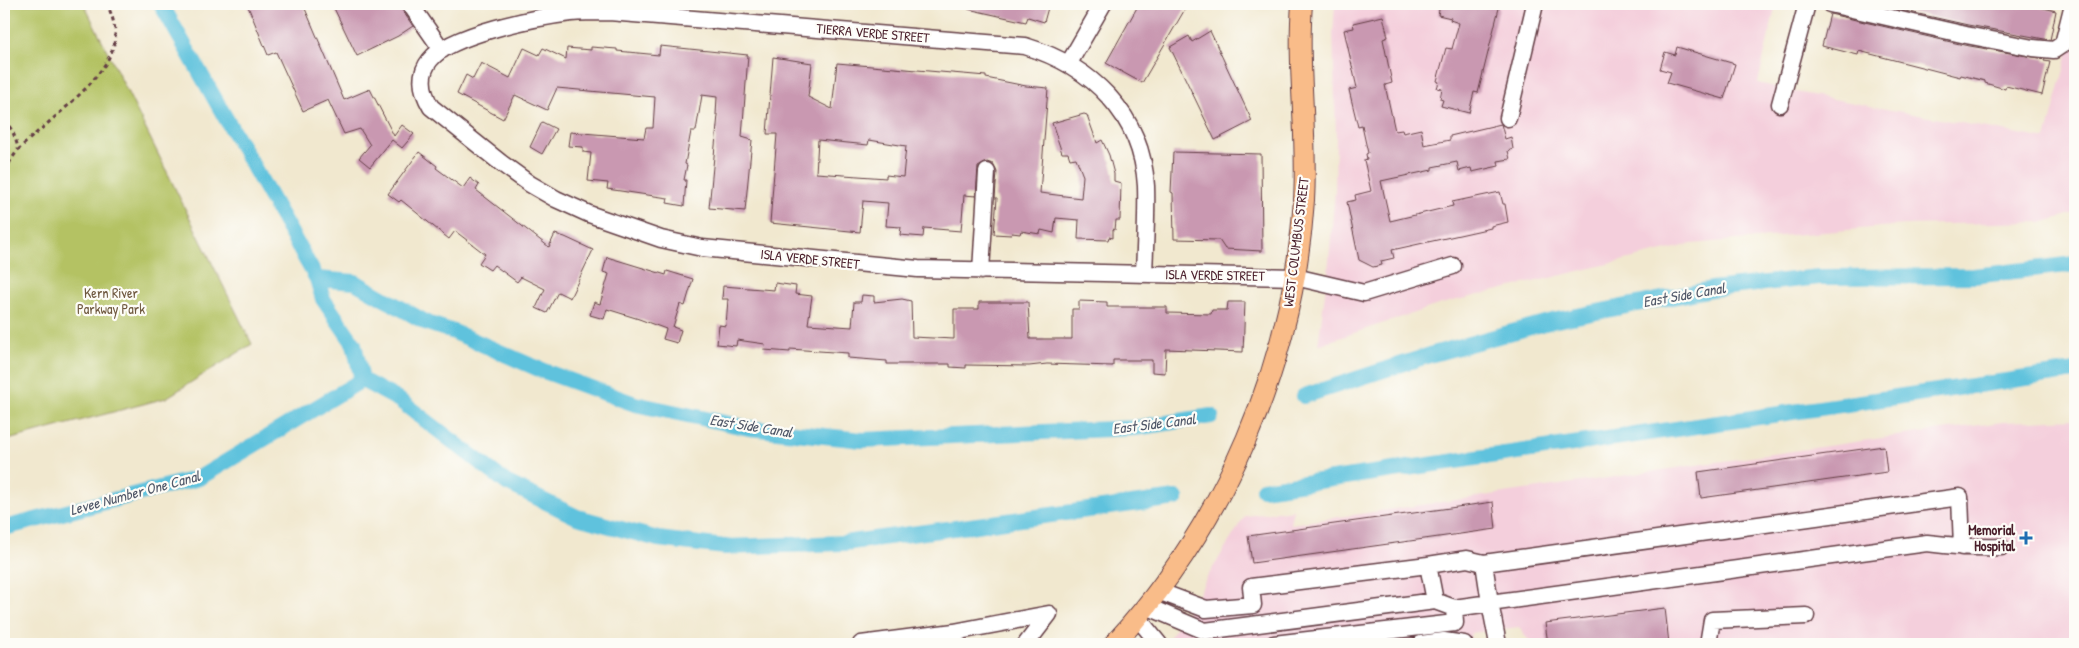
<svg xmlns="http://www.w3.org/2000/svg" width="2079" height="648" viewBox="0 0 2079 648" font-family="'Patrick Hand',sans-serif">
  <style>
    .built { fill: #f4cfdc }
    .green { fill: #b4c264; stroke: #7f7048 }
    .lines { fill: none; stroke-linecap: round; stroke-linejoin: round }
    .canal { stroke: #5fc2dd; stroke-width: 16 }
    .building { fill: #c998b1; fill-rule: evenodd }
    .minor-casing { stroke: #633d44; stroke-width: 19 }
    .major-casing { stroke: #633d44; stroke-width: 22 }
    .path { stroke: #633d44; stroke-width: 3; stroke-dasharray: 4 4; stroke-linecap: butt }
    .minor { stroke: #fff; stroke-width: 16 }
    .major { stroke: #f9bc89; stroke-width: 20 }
    .poi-dot { fill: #1f6fb2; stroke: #fdfcf7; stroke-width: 2 }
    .labels { text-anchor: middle; stroke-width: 4.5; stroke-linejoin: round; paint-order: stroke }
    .street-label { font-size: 14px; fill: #4a1f2b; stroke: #fdfcf7 }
    .park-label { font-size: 14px; fill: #6f583f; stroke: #fdfcf7 }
    .poi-label { font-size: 14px; font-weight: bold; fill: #4a1f2b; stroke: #fdfcf7; text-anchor: end }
    .water-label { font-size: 15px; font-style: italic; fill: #515869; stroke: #fdfcf7 }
  </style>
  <rect width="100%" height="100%" fill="#fdfcf7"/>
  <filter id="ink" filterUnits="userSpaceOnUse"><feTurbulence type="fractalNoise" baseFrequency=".02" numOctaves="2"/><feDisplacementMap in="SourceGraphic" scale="10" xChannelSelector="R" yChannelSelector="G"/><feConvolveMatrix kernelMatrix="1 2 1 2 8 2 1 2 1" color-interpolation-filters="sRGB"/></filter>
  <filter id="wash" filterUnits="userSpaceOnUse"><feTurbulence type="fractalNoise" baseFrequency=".0096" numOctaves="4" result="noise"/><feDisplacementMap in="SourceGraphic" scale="20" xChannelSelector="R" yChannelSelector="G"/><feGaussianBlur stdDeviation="1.12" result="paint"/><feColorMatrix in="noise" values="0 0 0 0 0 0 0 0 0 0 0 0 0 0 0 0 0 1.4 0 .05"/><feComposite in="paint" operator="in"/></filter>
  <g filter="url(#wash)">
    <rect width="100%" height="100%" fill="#f1e8cf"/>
    <path class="built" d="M1335,4h441l-18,79 38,9 250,47 29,-113v187l-31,9 -140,3 -212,19 -251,60 -123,41 10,-74 7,-81 1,-53 -3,-103z
      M2075,419v225h-542l-10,-10 -4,-7 -48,6 -2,11h-306l9,-10 26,-38 8,-17 39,-63 48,-6 -2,14 598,-87 114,-15z"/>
    <path class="green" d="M4,4h80l168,340 -86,54 -162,43z"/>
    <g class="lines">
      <path class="canal" d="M161,4l156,275 6,20 31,45 8,36
        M317,279l38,3 72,41 27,9 87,38 94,34 114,24 113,12 273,-12 76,-12
        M362,380l37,20 108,83 70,34 81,22 67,8 119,-4 332,-45
        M1304,396l129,-42 119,-33 160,-32 107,-12 155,-1 101,-12
        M1263,489l812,-118
        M4,528l195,-50 163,-98"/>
    </g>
    <g id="blocks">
      <path class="building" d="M247,4h56l41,96 26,-11 24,47 8,-11 12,9 -12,14 -10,-8 -22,27 -11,-9 11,-13 -10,-16 -16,5 -16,-34 -25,11 -27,-59 -8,3z
        M332,4h51l2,5 15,-5 2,6 11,16 -15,10 -41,20z
        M969,4h80l-5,18 -16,-5 -2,5 -58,-13z
        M1139,4h49l-46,79 -36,-20z
        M1440,4h52l-1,3 8,1 -21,85 -4,-1 -5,21 -28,-7 2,-6 -3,-1 2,-10 -5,-1 2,-6 -2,-1 9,-33 6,1 7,-26 -9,-3 1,-2 -13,-3z
        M1874,4h153l29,7 -6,29 -82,-15z
        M1830,14l134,31 81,14 -1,2 6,1 -8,33 -36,-9 -1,3 -20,-6v-2l-24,-6 -1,2 -101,-26 -1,4 -36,-9z
        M1383,16l5,21 -5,2 9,44 -7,2 10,46 7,-1 1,3 18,-4 3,16 26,-5v-4l51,-12 4,15 6,-2 2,12 -5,2 2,8 -12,2 1,5 -27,6 -1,-4 -12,3 -2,-9 -25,5v3l-51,11 9,40 63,-15 -1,-4 48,-10 3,12h2l3,18 -17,4v2l-99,22 2,8 -13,3 1,4 -9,2 -14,-7 -12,-58 9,-2 -1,-5 16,-4 -7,-31 3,-1 -1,-5 2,-1 -6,-27 -4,1 -9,-37 8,-2 -13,-58 10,-2 -1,-5z
        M1210,31l42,90 -37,19 -45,-93 19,-11 3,6z
        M660,46l88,9 -6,82 10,3 -7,71 -36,-3 9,-93h-2l1,-18 -15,-2 -6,36h-5l-6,33 2,1 -3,15h2l-2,26 -17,-3 1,-5 -61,-9 1,-6 -20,-2 3,-28 -8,-1v-5l-15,-1 2,-14 74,6 2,-10h7l2,-31 -98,-9 -10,22 -32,-15 -12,24 -46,-25 9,-19 7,4 8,-16 29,15 14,-30 15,7 4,-7 23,11 1,-11 24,2v-3l26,2v2l42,4z
        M1677,47l58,17 -11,35 -57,-16 4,-11 -11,-3 5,-17 10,3z
        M773,57l39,6 -4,34 24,12 5,-46 149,13v2l40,8 22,2 -8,105 41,5 2,-22 -7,-18 -6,1 -2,-6h-6l-10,-30 32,-9 3,1 10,28 5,-3 7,15 5,19v7l7,2 -1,37h-4l-1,10 -2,-1v9l-4,-1 -1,3 -30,-1 1,-19 -23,-2 -2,15 -13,-3 -1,4 -19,-3 -1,3 -8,-1 -1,2 -17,-1 3,-36h-2l2,-26 -4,-8 -6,-2 -9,5 -2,29 -12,-1 -3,36 -37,-3 -1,9 -23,-2 1,-8 -15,-1 2,-23 -25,-2 -3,31 -90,-9 7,-89h-10zM818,140l50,5 1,-5 37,6 -3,31 -17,-2v3l-70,-5z
        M542,122l14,7 -14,25 -12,-7z
        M419,152l18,14 -1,2 27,20 7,-10 9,7 -3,5 73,57 6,-13 10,3 28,13 -23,48 -12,-6 -11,21 -11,-5 9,-19 -24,-12 -4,5 -23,-17 -4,5 -11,-7 6,-9 -30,-23 -6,8 -48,-39 -2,2 -11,-8z
        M1173,152l88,2 1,97 -37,-2 -6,-9 -45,-1 -1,-46 -2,-1z
        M607,257l59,18 1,-4 26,8 -8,27 -5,-2 -7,23 8,3 -4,13 -14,-4 3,-10 -27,-10 -32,-10 -3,10 -14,-4 4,-13 6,2 9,-30 -6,-2z
        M775,283l21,3 -1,8 17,2 -4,28 44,3 2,-25h7l1,-7 12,1v6l28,-3 9,2 1,36 42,2v-30h25v-7h49l2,37h42v-30h7v-8l28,1v5h60v6l44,1 1,-4h15l1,-8h17l-2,50 -77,-3 -1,24 -13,-1v-12h-39v6l-66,-2 -18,2 -63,-1v3l-16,-1v-3h-63v-3l-39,-3v-5l-58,-4v3l-26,-2 1,-6 -28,-4 -1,6 -19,-2 2,-19 7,1 2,-27h-6l1,-13 51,4z
        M1884,446l3,26 -186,26 -3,-26z
        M1493,502l3,27 -244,34 -4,-27z
        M1665,608l4,36h-121l-3,-21z"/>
    </g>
  </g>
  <g filter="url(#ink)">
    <use href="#blocks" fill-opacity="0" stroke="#633d44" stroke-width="1"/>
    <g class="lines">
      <defs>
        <path id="minor" d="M410,4l32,46
          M1830,4l136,31 67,13 21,2 9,-6 10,-40
          M1069,63l34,-59
          M1780,104l27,-100
          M1508,118l27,-114
          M981,271l6,-99
          M1144,274c1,-29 3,-59 2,-88 -4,-72 -55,-120 -121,-140l-416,-34c-13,0 -26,0 -38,1 -33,4 -121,21 -141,47 -12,15 -8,32 1,47l70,56 29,21 26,15 33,15 72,25 41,9 216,21 377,8 69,16 89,-27
          M1962,547l-2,-50 -476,66 6,40 437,-60c25,3 49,5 74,4
          M1428,565l39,-6 17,4
          M1158,591l48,18 47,-4 -2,-18 177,-22 7,36
          M1146,606l59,25 230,-30 19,7
          M1137,617l22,27
          M954,632l95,-18 -23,30
          M861,644l93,-12 4,12
          M1274,644l181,-21 -1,-15 36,-5 8,41
          M1421,644l23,-3 20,3
          M1708,644l4,-24 94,-4"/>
        <path id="major" d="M1114,644c111,-121 179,-279 190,-444 4,-65 -7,-131 -2,-196"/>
      </defs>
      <use href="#minor" class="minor-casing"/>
      <use href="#major" class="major-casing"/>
      <path class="path" d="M4,120c8,8 12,18 14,29
        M4,170c6,-7 10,-16 16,-22 27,-27 85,-66 94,-104 3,-14 -1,-27 -7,-40"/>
      <use href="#minor" class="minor"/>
      <use href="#major" class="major"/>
    </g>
  </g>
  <path class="poi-dot" d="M2023.5 530.5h5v5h5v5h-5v5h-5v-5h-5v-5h5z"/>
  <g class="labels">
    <g class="street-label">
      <text transform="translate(873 33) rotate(5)" y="5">TIERRA VERDE STREET</text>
      <text transform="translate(1296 242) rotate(-83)" y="5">WEST COLUMBUS STREET</text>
      <text transform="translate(810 259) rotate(6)" y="5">ISLA VERDE STREET</text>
      <text transform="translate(1215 275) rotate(1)" y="5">ISLA VERDE STREET</text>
    </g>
    <g class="park-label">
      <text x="111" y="298">Kern River<tspan x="111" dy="16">Parkway Park</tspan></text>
    </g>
    <g class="poi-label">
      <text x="2015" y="535">Memorial<tspan x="2015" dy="16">Hospital</tspan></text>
    </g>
    <g class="water-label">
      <text transform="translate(1684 295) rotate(-10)" y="5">East Side Canal</text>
      <text transform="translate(1154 424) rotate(-7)" y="5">East Side Canal</text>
      <text transform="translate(751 426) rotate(9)" y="5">East Side Canal</text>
      <text transform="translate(135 493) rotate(-15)" y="5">Levee Number One Canal</text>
    </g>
  </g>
  <rect width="2079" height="648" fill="none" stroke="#fdfcf7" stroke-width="20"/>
</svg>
